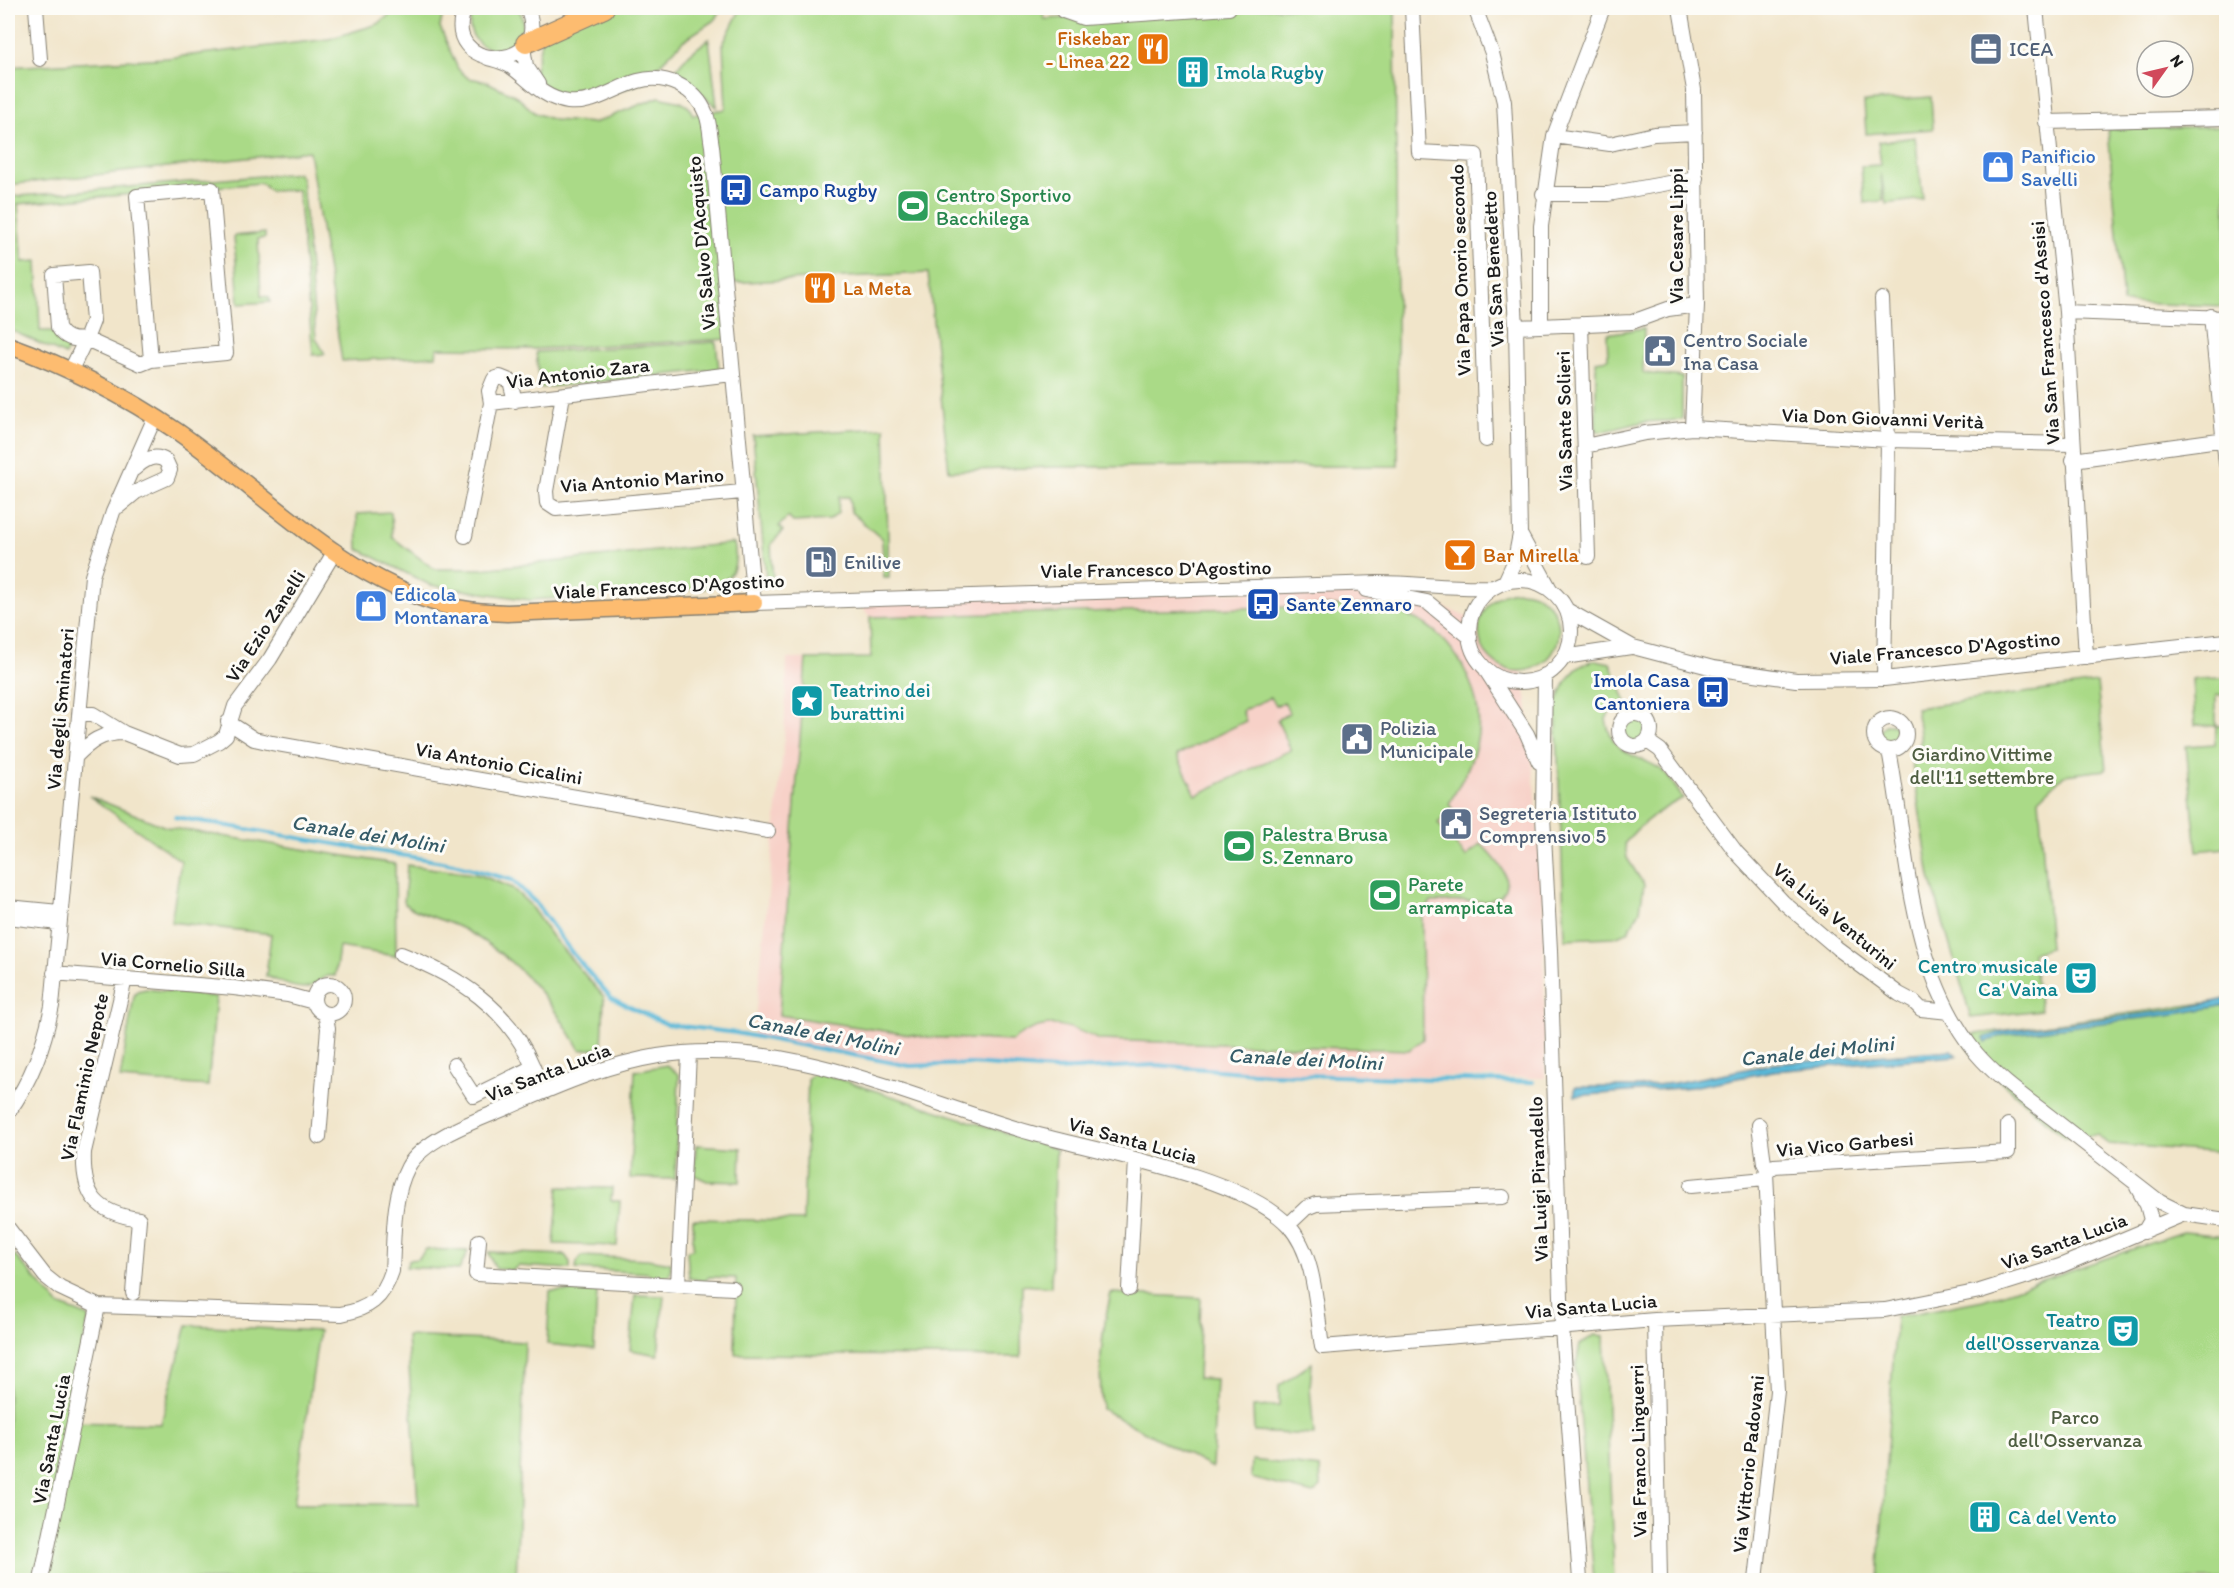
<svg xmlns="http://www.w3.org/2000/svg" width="2234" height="1588" viewBox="0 0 2234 1588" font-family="Itim,sans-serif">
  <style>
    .built { fill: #f7d1c8 }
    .green { fill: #aada87; stroke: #637b52; stroke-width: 1.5; fill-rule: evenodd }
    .water { fill: #5ab9d9; stroke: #3b6a7a; stroke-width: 1.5 }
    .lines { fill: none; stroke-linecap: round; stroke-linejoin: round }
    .stream { stroke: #5ab9d9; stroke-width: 4 }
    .minor-casing { stroke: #868073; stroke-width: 16 }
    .major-casing { stroke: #868073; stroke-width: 19 }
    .highway-casing { stroke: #868073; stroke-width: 22 }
    .minor { stroke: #fff; stroke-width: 14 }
    .major { stroke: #fdbc70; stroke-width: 16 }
    .highway { stroke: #fdbc70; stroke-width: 20 }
    .labels { text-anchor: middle; stroke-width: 6; stroke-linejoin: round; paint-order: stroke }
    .food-label { font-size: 20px; fill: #c56008; stroke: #fdfcf7; text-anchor: start }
    .service-label { font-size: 20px; fill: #4e5e75; stroke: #fdfcf7; text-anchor: start }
    .culture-label { font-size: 20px; fill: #0d838f; stroke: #fdfcf7; text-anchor: start }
    .shop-label { font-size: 20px; fill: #366cbe; stroke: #fdfcf7; text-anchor: start }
    .transit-label { font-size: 20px; fill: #164399; stroke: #fdfcf7; text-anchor: start }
    .leisure-label { font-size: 20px; fill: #27864d; stroke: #fdfcf7; text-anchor: start }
    .street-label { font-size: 20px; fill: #1c1c1c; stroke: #fdfcf7 }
    .park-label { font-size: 20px; fill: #4e5e41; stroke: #fdfcf7 }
    .water-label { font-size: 21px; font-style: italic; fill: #355b68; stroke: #fdfcf7 }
  </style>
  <rect width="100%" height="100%" fill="#fdfcf7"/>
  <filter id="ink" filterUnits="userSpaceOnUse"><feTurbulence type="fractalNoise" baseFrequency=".0167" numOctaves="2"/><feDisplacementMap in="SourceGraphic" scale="12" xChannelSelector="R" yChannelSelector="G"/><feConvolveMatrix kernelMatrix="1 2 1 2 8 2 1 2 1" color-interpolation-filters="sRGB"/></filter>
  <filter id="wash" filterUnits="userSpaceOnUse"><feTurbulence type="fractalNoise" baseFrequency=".008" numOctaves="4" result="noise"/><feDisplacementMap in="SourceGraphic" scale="24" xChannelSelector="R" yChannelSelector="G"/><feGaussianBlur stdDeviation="1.35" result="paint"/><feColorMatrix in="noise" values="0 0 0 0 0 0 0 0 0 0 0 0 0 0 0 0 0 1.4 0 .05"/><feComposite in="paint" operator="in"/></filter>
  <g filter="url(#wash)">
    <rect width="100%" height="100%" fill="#f1e5ca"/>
    <path class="built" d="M1387,590l55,16 73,32 12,64 16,189 2,187 -270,-5 -130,-5 -63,2 -192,-7 -137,-25 31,-297 3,-82 84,-1 -1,-41 -15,-19z"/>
    <path class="green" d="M398,8h46l-4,19 18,42 10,9 17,3 31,15 19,17 19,7 40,3 65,-26 22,5 8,5 4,8 33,-6 -3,-65 18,-36h302l1,11 214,-11h137l3,458 -344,1 -105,4 -21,-198 -203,10 5,56 -196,10 -97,-1 -1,8 -94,5 -33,-210 -301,34v-118l159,-9 162,-19 49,-15z
      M475,8h43c11,17 2,35 -16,42 -24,2 -41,-21 -27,-42z
      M613,8h109l-6,11 -32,21 -21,21 -14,19 -57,21 -45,-11 -13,-17 10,-43z
      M709,39l8,68 -29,-24 -17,-4c8,-18 22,-28 38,-40z
      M1931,97l2,32 -67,5 -2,-32z
      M2226,126v180l-103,-3 -15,-174z
      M1915,137l8,62 -37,5 -5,-31 2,28 -19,2 -3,-37 20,-1 -3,-23z
      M298,173l4,6 14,159 9,16 -12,1 -15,-165 -28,1 -9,-8 -243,21 5,58 14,-1 3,70h13l18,14 -6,10 -57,-26v-132z
      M265,233v5l-7,1 3,57 8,1 1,5 -31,2 -5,-68z
      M1644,328l-1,45 39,4v43l-39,2 -42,10 -5,-2v-69l12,-2 -1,-25z
      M716,342l3,27 -179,19 -4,-36z
      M885,428l4,150h-5l-2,-39 -31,-27 -2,-15h-10l-1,16 -8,7 -37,2 -5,-5 -9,9 4,5 -12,13 2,41 -7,-7 -13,-142z
      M391,512l1,25 42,32h47l253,-26c5,26 -2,38 -28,45l-176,12 -100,-15 -72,-36 -1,-35z
      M1479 631a40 40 0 1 1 80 0a40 40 0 1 1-80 0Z
      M1378,605c14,5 30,10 43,17 39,22 66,79 55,123 -5,21 -17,40 -27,59l4,6 -15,13 28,34 15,-13c13,14 35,32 20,52l-15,5 -55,1 -9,13 1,124 -14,11 -310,-10c-33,-17 -56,-23 -87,1l-88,-4 -145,-22 27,-356 65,-1 -1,-41zM1271,697l5,9 8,-4 5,11 -12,7 14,30 -95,45 -19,-40 69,-34 -4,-10z
      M1596,660l14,3 16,39 -14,6 -6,11c6,37 26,33 53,49 10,7 17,21 24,30 -23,12 -42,24 -58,45l2,15 17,27 -4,25 -12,22 -14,5 -49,2 -9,-234c8,-22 15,-39 40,-45z
      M2226,678v17h-10v31h10v122l-29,3 -11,-105 29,-2 1,-18 -21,-1 -3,-46z
      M2097,683l9,87 -42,5 -25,24 11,149 -18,5 9,57 -70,8 -41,-141 -18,-114 9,-23 -5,-32z
      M1623 730a12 12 0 1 1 24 0a12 12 0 1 1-24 0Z
      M1880 734a10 10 0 1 1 20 0a10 10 0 1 1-20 0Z
      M89,796l77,31 229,37 1,92 -57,-9 -4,29c-14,-2 -15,7 -26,11 -12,4 -32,-7 -43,-11l5,-42 -100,-12 10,-61z
      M407,865l73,10 32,13 17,16 23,33 52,60 -2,51 -22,2c-30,-52 -63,-92 -117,-121 -19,-10 -40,-13 -59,-25z
      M146,989l70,8 -8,89 -88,-7 14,-83 3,-5z
      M2226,1000v153l-118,-9 -11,-9 -33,2 -89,-79 -13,-22z
      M667,1065l12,10 -4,104 -45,-1 5,-107z
      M817,1072l239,77 -5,138 -29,-2 -1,72 -286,-3 1,-76 -27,-1 -4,4 -16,-3 -2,-27 6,-3v-29l110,2 5,-143z
      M696,1145l45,3 -1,34 -33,-1 -13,-6z
      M559,1187l53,1 -1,13h9l-3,45 -63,-2z
      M2183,1232l43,4v344h-348l18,-263 87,-17z
      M8,1248l51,57 30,12 -23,105 95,2 26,-99 132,6 -25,173h124l-11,-168 118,6 -9,238h-74l-149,-7 -2,7h-283z
      M426,1249l42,2 -9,19 -53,-3 3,-7 9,-1z
      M488,1252l77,3 5,7v7l-52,-3 -5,4 -17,-1z
      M582,1256l65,3 24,4 -1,11 -6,4 -12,-1 -4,-4 -72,-4 1,-7z
      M550,1291l47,1 -3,57 -47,-5z
      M1111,1293l90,5 -3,80 18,1 -4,89 -110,-59c-4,-40 -1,-77 9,-116z
      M635,1295l29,1 -6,59 -28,-5z
      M1595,1335l9,1 10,244h-20l-18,-215 4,-21z
      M1312,1363l-2,25 4,47 -60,-3 -1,-25 26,-1v-20z
      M1252,1460l68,8 1,19 -8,7 -62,-16z"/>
    <path class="water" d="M2226,999v6l-43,8 -179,22 -18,7 -2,-4 20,-7 177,-22z
      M1951,1050l6,6 -184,15 -81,16 -117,9v-9h63l36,-4 98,-19z"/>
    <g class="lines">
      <path class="stream" d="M175,817l279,47 58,16 23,22 38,52 38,44 55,26 70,9 174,33 61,-2 83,6 102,-5 112,9 265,8"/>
    </g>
  </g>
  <g filter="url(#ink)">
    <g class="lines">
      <defs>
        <path id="minor" d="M36,8l4,51
          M465,8c-28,65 90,67 62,0
          M1412,8l7,144 57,3 10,285
          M1475,8l17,45 12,49 12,225 4,207 -5,26 -10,22
          M1680,8l14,82 3,215 -5,123
          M2036,8l30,304 20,345
          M1063,11l20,7 146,-10
          M523,47l3,19 12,18
          M488,58c7,2 16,4 22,8 19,13 32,32 58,36 26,3 46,-14 70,-21 27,-8 58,7 68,33 4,10 4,22 6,32l42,457 624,-20c39,0 77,6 116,4
          M2046,122l180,-4
          M1554,136l56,8 44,-10 41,-2
          M212,189l14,164 -75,7 -14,-164z
          M1543,194h65l88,-16
          M89,272l4,49 -7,18c-13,2 -22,-1 -28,-12l-4,-52z
          M1882,299l6,141 -4,239
          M2066,312l160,6
          M2211,316l15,148
          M1581,324l7,233
          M1541,326v-100l13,-90 49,-128
          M1516,327l116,-5 36,-13 29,-4
          M70,372l16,-33 55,25 10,-4
          M563,395l-17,96 1,12 9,6 186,-17
          M491,403l241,-29
          M1585,446l60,-13 47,-5 196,12 184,4
          M2073,460l153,-21
          M119,506l17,-14 31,-14 3,-8 -4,-9c-12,-8 -22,-1 -32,8
          M1520,534l30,55
          M465,536l26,-133 -2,-12 5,-12 6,-2 10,4 5,20
          M1469 631a51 51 0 1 1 102 0a51 51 0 1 1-102 0Z
          M1366,590l61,12 43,35
          M1567,610l66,37 80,21 83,12 88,-1 342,-38
          M1564,657l67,-10
          M1487,672l40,62 12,28
          M1545,675l-2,141 7,134 12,378 18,252
          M79,714h14l31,19 56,22 14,-1 25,-13 7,-6 9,-29 35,-47 65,-108
          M1619 730a16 16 0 1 1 32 0a16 16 0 1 1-32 0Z
          M1874 734a16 16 0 1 1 32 0a16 16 0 1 1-32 0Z
          M228,722l26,17 18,4 496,88
          M1647,741l13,9 76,102 47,50 54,46 62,46 15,8 7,7 28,3
          M1889,750c19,101 19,219 87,303 22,26 50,45 76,65 36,28 72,56 108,84l24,12 42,6
          M75,757c15,-15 26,-24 49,-24
          M8,907l51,5
          M8,917l50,6
          M401,954c57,22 108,54 132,113
          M54,973l180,15 54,7 26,7
          M125,979l-41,173c-2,44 13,61 55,67l-6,74
          M314 999a15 15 0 1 1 30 0a15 15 0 1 1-30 0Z
          M454,1065l20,31 59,-29 10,25
          M8,1113c24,-34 36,-67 44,-107l40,-430 21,-64 42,-95
          M1759,1125l5,38 4,7
          M319,1137l9,-109 -3,-14
          M1691,1186l74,-7
          M2137,1187l10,18 4,15 -7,12
          M1288,1225l18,-17 10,-4 187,-7
          M8,1228l37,48 15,12 38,18 243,8c28,-5 42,-15 51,-43 2,-32 0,-74 16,-104 17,-31 79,-50 110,-64 46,-20 91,-39 140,-47 131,-21 254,44 377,78 65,18 208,43 253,91 28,30 28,83 34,122l333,-27 230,-10 95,-19 80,-25 124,-52
          M479,1241l-3,33 202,11 11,-231
          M678,1285l55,3
          M1129,1289l7,-129
          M1655,1320l5,260
          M41,1580l57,-274
          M1756,1580l21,-189 -11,-218 8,-7 234,-14v-27"/>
        <path id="major" d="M8,345c58,21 119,52 170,87 85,59 163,145 266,173 21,6 42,7 63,8l247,-10"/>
        <path id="highway" d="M526,43l78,-35"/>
      </defs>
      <use href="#minor" class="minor-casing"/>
      <use href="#major" class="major-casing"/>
      <use href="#highway" class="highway-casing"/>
      <use href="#minor" class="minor"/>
      <use href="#major" class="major"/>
      <use href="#highway" class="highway"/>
    </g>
  </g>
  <defs>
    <symbol id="restaurant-square" viewBox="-11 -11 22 22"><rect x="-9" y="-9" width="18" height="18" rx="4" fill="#e8710a" stroke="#fdfcf7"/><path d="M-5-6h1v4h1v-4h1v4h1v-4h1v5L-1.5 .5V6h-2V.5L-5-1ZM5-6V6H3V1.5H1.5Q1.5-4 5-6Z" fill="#fff"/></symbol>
    <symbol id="office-square" viewBox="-11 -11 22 22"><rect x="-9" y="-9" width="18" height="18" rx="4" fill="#5c6f8a" stroke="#fdfcf7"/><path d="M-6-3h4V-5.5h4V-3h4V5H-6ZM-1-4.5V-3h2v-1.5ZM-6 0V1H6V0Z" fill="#fff"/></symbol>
    <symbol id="building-square" viewBox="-11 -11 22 22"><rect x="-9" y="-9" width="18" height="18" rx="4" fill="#0f9aa8" stroke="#fdfcf7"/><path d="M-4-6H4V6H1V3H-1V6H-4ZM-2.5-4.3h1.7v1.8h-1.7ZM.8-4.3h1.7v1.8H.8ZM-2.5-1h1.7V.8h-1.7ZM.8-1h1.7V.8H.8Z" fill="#fff"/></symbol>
    <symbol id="shop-square" viewBox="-11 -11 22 22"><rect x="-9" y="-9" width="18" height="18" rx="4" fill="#3f7fe0" stroke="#fdfcf7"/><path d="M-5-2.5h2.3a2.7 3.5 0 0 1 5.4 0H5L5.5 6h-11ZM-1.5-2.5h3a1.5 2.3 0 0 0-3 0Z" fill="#fff"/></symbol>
    <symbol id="bus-square" viewBox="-11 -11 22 22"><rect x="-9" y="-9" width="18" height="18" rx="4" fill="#1a4fb4" stroke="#fdfcf7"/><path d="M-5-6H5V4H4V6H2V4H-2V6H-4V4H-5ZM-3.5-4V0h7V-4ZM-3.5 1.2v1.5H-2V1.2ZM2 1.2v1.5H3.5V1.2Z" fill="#fff"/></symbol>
    <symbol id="stadium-square" viewBox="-11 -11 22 22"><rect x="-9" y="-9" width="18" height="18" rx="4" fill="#2e9e5b" stroke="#fdfcf7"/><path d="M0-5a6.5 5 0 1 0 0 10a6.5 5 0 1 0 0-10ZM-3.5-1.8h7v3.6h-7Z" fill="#fff"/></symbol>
    <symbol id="civic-square" viewBox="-11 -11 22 22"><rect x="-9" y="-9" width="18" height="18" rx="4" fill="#5c6f8a" stroke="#fdfcf7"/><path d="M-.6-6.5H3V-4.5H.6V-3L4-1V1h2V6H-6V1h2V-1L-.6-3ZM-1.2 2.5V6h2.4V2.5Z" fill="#fff"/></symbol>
    <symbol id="bar-square" viewBox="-11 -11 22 22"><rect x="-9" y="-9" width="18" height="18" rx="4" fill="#e8710a" stroke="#fdfcf7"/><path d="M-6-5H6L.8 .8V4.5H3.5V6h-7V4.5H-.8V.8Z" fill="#fff"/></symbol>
    <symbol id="fuel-square" viewBox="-11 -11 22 22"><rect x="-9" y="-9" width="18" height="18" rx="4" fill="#5c6f8a" stroke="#fdfcf7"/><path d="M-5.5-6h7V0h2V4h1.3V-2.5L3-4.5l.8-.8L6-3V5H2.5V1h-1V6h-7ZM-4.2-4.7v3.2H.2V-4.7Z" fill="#fff"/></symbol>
    <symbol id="sight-square" viewBox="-11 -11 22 22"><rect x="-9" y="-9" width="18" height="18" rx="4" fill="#0f9aa8" stroke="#fdfcf7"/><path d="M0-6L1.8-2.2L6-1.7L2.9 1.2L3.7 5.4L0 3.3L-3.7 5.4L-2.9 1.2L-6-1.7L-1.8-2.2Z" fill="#fff"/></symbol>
    <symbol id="theatre-square" viewBox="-11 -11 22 22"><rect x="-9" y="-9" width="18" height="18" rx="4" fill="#0f9aa8" stroke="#fdfcf7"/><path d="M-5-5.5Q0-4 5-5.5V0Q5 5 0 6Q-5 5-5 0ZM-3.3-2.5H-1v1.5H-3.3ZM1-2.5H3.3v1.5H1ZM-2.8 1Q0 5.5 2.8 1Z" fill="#fff"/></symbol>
  </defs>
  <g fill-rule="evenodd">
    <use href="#restaurant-square" x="1134" y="30" width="38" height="38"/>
    <use href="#office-square" x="1967" y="30" width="38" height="38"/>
    <use href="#building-square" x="1174" y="53" width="38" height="38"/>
    <use href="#shop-square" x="1979" y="148" width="38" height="38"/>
    <use href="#bus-square" x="717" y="171" width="38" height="38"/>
    <use href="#stadium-square" x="894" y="187" width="38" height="38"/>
    <use href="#restaurant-square" x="801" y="269" width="38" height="38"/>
    <use href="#civic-square" x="1641" y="332" width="38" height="38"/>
    <use href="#bar-square" x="1441" y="536" width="38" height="38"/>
    <use href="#fuel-square" x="802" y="543" width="38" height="38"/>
    <use href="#bus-square" x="1244" y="585" width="38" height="38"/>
    <use href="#shop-square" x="352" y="587" width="38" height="38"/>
    <use href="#bus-square" x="1694" y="673" width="38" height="38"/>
    <use href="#sight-square" x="788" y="682" width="38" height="38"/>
    <use href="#civic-square" x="1338" y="720" width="38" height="38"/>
    <use href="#civic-square" x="1437" y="805" width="38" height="38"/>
    <use href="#stadium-square" x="1220" y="827" width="38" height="38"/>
    <use href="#stadium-square" x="1366" y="876" width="38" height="38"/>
    <use href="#theatre-square" x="2062" y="959" width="38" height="38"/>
    <use href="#theatre-square" x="2104" y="1312" width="38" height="38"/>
    <use href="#building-square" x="1966" y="1498" width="38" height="38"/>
  </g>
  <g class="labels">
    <g class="food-label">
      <text x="1130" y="45" text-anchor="end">Fiskebar<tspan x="1130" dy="23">- Linea 22</tspan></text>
      <text x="843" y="295">La Meta</text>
      <text x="1483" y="562">Bar Mirella</text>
    </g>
    <g class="service-label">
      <text x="2009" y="56">ICEA</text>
      <text x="1683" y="347">Centro Sociale<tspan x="1683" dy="23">Ina Casa</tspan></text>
      <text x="844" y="569">Enilive</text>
      <text x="1380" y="735">Polizia<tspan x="1380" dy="23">Municipale</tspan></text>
      <text x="1479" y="820">Segreteria Istituto<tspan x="1479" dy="23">Comprensivo 5</tspan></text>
    </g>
    <g class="culture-label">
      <text x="1216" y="79">Imola Rugby</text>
      <text x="830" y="697">Teatrino dei<tspan x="830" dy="23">burattini</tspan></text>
      <text x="2058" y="973" text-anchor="end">Centro musicale<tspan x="2058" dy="23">Ca' Vaina</tspan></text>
      <text x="2100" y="1327" text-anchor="end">Teatro<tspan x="2100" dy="23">dell'Osservanza</tspan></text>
      <text x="2008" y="1524">Cà del Vento</text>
    </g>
    <g class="shop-label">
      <text x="2021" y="163">Panificio<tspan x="2021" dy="23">Savelli</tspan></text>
      <text x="394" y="601">Edicola<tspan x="394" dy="23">Montanara</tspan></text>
    </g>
    <g class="transit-label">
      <text x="759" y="197">Campo Rugby</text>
      <text x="1286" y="611">Sante Zennaro</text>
      <text x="1690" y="687" text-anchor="end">Imola Casa<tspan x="1690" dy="23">Cantoniera</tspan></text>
    </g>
    <g class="leisure-label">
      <text x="936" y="202">Centro Sportivo<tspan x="936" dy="23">Bacchilega</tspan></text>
      <text x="1262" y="841">Palestra Brusa<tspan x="1262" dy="23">S. Zennaro</tspan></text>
      <text x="1408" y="891">Parete<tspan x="1408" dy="23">arrampicata</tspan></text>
    </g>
    <g class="street-label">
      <text transform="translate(1676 236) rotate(-90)" y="7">Via Cesare Lippi</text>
      <text transform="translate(701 243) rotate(-95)" y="7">Via Salvo D'Acquisto</text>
      <text transform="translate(1493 269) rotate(-93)" y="7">Via San Benedetto</text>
      <text transform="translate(1460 270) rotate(-92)" y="7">Via Papa Onorio secondo</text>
      <text transform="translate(2045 333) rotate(-94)" y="7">Via San Francesco d'Assisi</text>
      <text transform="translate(578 373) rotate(-7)" y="7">Via Antonio Zara</text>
      <text transform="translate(1883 418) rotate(2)" y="7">Via Don Giovanni Verità</text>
      <text transform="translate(1564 421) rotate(-91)" y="7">Via Sante Solieri</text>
      <text transform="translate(642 480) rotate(-4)" y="7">Via Antonio Marino</text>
      <text transform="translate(1156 569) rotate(-1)" y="7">Viale Francesco D'Agostino</text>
      <text transform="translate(669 586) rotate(-3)" y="7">Viale Francesco D'Agostino</text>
      <text transform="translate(265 626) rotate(-57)" y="7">Via Ezio Zanelli</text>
      <text transform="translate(1945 648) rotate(-5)" y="7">Viale Francesco D'Agostino</text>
      <text transform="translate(60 709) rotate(-85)" y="7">Via degli Sminatori</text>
      <text transform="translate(499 763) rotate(10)" y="7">Via Antonio Cicalini</text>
      <text transform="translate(1835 916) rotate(40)" y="7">Via Livia Venturini</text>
      <text transform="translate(173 964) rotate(5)" y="7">Via Cornelio Silla</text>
      <text transform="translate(548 1072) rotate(-21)" y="7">Via Santa Lucia</text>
      <text transform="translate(84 1077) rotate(-78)" y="7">Via Flaminio Nepote</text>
      <text transform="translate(1133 1140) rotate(15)" y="7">Via Santa Lucia</text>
      <text transform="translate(1845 1144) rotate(-5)" y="7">Via Vico Garbesi</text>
      <text transform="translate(1538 1179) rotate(-92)" y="7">Via Luigi Pirandello</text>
      <text transform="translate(2064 1241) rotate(-20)" y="7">Via Santa Lucia</text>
      <text transform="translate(1591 1306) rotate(-5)" y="7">Via Santa Lucia</text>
      <text transform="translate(51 1439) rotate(-79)" y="7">Via Santa Lucia</text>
      <text transform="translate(1638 1451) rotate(-91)" y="7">Via Franco Linguerri</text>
      <text transform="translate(1748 1464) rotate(-84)" y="7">Via Vittorio Padovani</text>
    </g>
    <g class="park-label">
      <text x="1982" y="761">Giardino Vittime<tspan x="1982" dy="23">dell'11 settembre</tspan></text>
      <text x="2075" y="1424">Parco<tspan x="2075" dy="23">dell'Osservanza</tspan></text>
    </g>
    <g class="water-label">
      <text transform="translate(368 834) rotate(9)" y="7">Canale dei Molini</text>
      <text transform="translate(823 1034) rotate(11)" y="7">Canale dei Molini</text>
      <text transform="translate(1817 1051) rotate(-6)" y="7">Canale dei Molini</text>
      <text transform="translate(1305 1059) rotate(3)" y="7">Canale dei Molini</text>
    </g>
  </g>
  <rect width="2234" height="1588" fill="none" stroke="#fdfcf7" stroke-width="30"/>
  <g transform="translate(2165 69) rotate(56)"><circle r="28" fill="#fdfcf7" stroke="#a3a29f" stroke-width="1.5"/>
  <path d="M0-4.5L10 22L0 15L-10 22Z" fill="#d1495b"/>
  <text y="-9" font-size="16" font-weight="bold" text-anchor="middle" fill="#1c1c1c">N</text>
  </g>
</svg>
